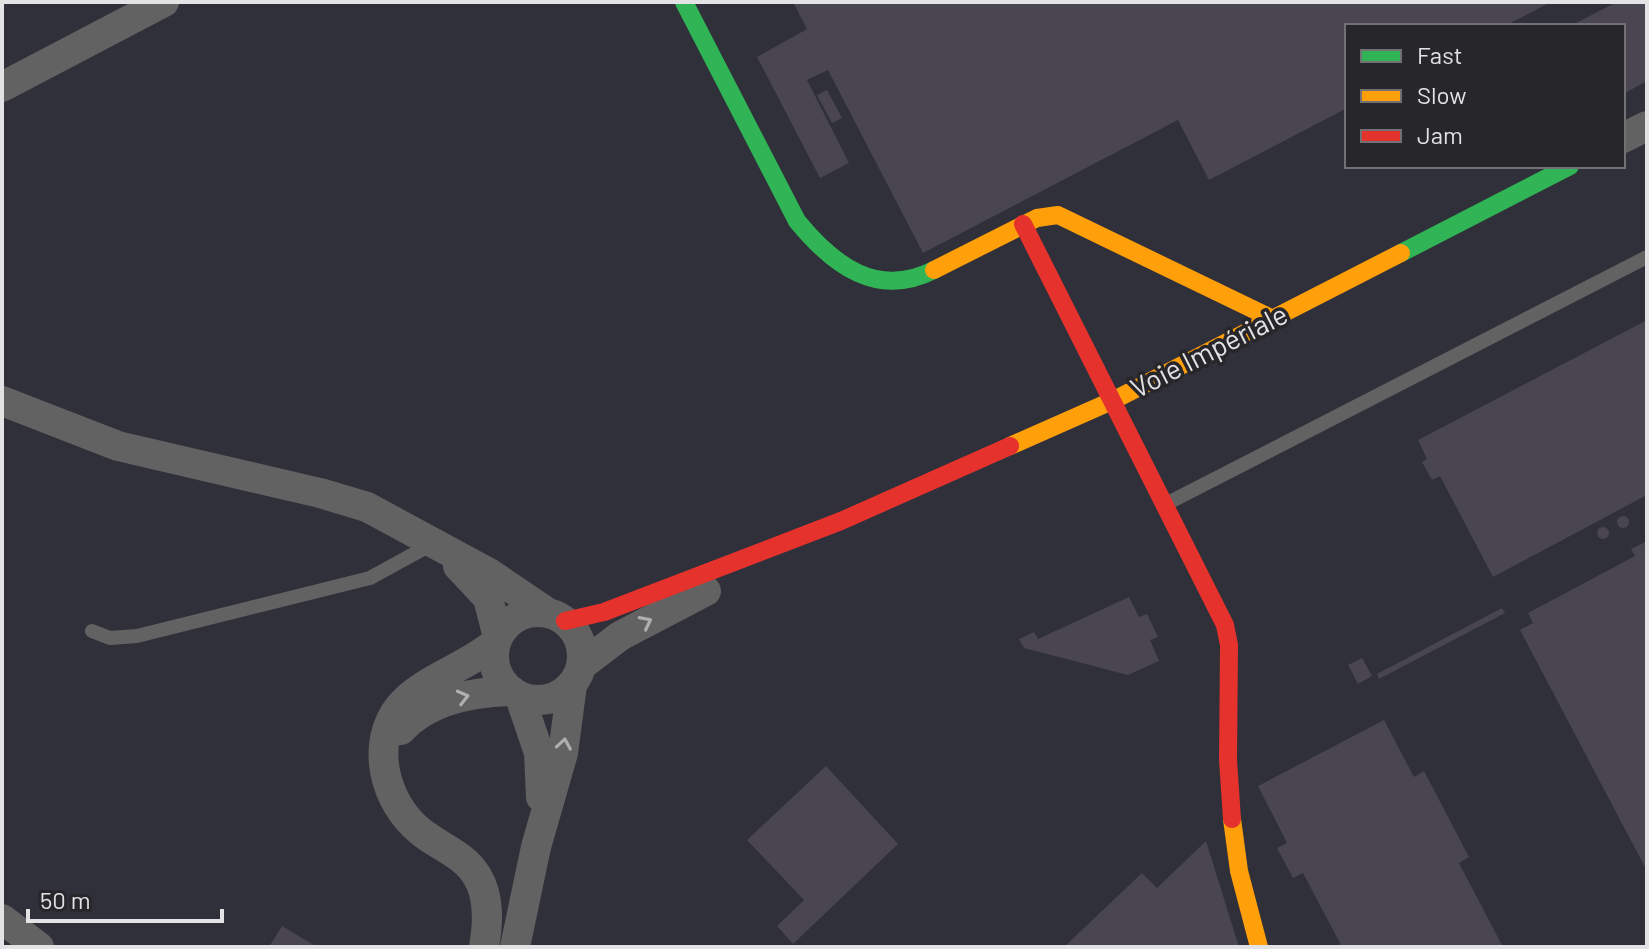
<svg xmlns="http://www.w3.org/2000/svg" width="1649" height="949" viewBox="0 0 1649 949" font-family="Barlow,sans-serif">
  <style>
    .built { fill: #2f3039; fill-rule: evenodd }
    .building { fill: #494651 }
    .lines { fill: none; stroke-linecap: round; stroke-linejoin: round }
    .lane { stroke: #626262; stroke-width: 14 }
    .street { stroke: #626262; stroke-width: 30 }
    .fast { stroke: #30b455; stroke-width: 18 }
    .slow { stroke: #ff9f0a; stroke-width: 18 }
    .jam { stroke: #e5322d; stroke-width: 18 }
    .oneway { stroke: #afafb1 }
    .labels { text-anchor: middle; stroke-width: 7; stroke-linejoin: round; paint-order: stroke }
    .street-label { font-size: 28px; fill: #e3e3e6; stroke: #26262b }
  </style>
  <rect width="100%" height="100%" fill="#27272a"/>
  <path class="built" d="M2,2h1645v945h-1645zM1347,26h276v140h-276z"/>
  <path class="building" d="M793,2h758l-46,24h-158v82l-138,72 -31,-60 -255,133 -95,-183 -21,10 42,83 -29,15 -63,-121 50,-28z
    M1617,2h30v79l-24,13v-68h-53z
    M827,90l15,28 -10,5 -15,-28z
    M1647,320v175l-154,82 -53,-101 -8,4 -10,-18 5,-3 -9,-19z
    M1617 522a6 6 0 1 1 12 0a6 6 0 1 1-12 0Z
    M1597 533a6 6 0 1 1 12 0a6 6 0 1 1-12 0Z
    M1647,541v330l-127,-241 13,-7 -5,-10 107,-57 -4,-7z
    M1129,597l10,20 8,-3 11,23 -8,3 9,21 -31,14 -104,-27 -5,-9 15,-7 4,7z
    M1502,608l3,5 -126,66 -2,-5z
    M1362,658l10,18 -14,8 -10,-19z
    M1384,720l30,57 10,-6 45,86 -10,6 44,84h-161l-39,-74 -10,5 -16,-30 10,-5 -29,-57z
    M826,766l72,78 -105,100 -16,-18 27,-26 -57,-60z
    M1206,841l33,106h-175l78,-74 15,15z
    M282,926l35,21h-48z"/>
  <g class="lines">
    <path class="lane" d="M1166,504l481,-247
      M92,631l18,7 27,-2 233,-58 62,-34"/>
    <path class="street" d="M2,87l162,-85
      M1623,138l24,-12
      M2,401l116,45 202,47 47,14 122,66 59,40
      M458,566l30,32 10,39
      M494 656a44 44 0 1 1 88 0a44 44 0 1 1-88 0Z
      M582,665l38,-29 86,-45
      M520,697l19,56 2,44
      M401,730c27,-30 72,-38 111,-39
      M2,919l37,28
      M484,947c4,-23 6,-50 -7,-71 -13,-22 -38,-29 -57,-45 -35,-28 -51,-87 -20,-125 24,-28 68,-39 96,-64
      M515,947l21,-100 27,-94 9,-68"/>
    <path class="fast" d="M684,2l113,219c36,44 80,78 137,49
      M1401,253l169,-87"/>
    <path class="slow" d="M934,270l103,-52 21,-3 215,104
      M1010,446l104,-46 287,-147
      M1232,819l7,52 20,76"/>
    <path class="jam" d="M1023,224l202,401 4,20 -1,115 4,59
      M565,621l39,-9 237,-91 169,-75"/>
  </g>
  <defs><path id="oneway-chevron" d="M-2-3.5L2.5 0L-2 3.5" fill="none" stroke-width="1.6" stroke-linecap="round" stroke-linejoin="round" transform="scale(2)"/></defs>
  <g class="oneway">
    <use href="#oneway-chevron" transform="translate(646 622) rotate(-27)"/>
    <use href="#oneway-chevron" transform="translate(463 697) rotate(-14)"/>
    <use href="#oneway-chevron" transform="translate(564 744) rotate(-81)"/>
  </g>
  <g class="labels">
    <g class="street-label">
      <text transform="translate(1209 351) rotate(-27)" y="10">Voie Impériale</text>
    </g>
  </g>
  <rect width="1649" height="949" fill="none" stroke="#e3e3e6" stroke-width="8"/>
  <rect x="1345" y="24" width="280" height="144" fill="#26262b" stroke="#727276" stroke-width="2"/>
  <rect x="1361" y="50" width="40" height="12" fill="#30b455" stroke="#727276" stroke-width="2"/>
  <text x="1417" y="64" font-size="24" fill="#e3e3e6">Fast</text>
  <rect x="1361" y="90" width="40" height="12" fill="#ff9f0a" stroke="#727276" stroke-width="2"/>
  <text x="1417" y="104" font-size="24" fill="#e3e3e6">Slow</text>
  <rect x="1361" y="130" width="40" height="12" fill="#e5322d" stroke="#727276" stroke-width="2"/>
  <text x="1417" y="144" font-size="24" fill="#e3e3e6">Jam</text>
  <path d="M28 909v12h194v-12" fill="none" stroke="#e3e3e6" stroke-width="4"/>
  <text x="40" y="909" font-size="24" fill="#e3e3e6" stroke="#26262b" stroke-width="6" paint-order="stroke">50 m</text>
</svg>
